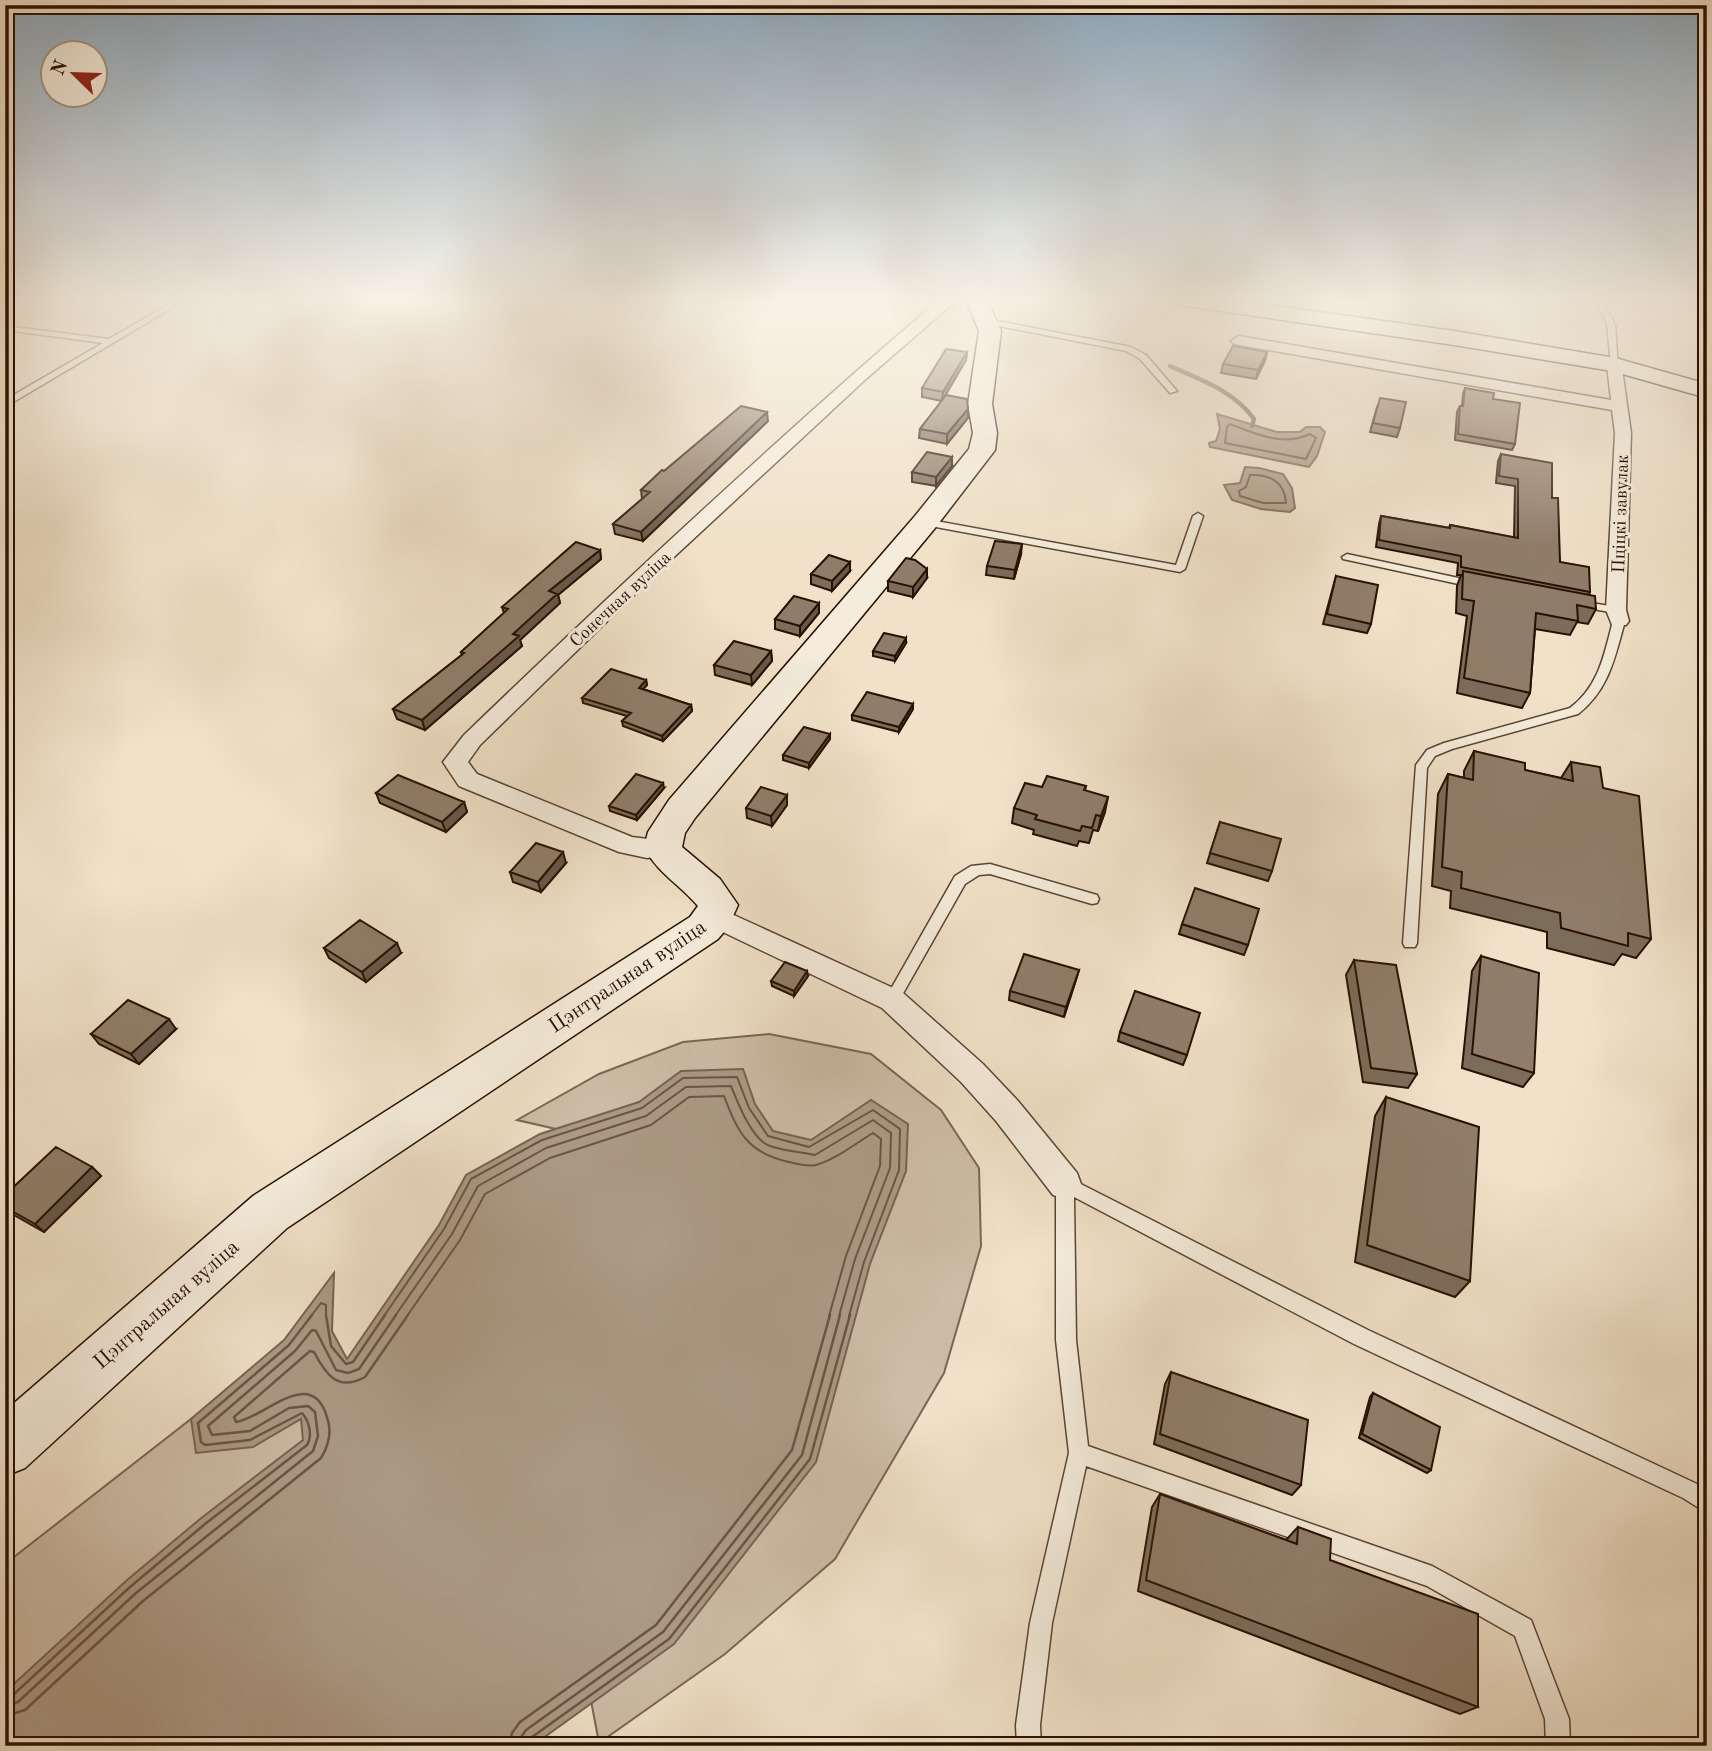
<svg xmlns="http://www.w3.org/2000/svg" width="1712" height="1751" viewBox="0 0 1712 1751" font-family="'Old Standard TT',serif">
  <style>
    .green { fill: #cebda7; stroke: #7b6655; stroke-width: 2 }
    .water { fill: #ac9a85; stroke: #776351; stroke-width: 2 }
    .lines { fill: none; stroke-linecap: round; stroke-linejoin: round }
    .shore-far1 { stroke: #6a5544; stroke-width: 2 }
    .shore { stroke: #6a5544; stroke-width: 2.5 }
    .stream { stroke: #776351; stroke-width: 4.5 }
    .lane-casing { stroke: #5a4434; stroke-width: 3 }
    .street-casing { stroke: #5a4434; stroke-width: 3 }
    .secondary-casing { stroke: #281003; stroke-width: 3 }
    .lane { fill: #f5ecdb; fill-rule: evenodd }
    .street { fill: #f5ecdb; fill-rule: evenodd }
    .secondary { fill: #f5ecdb; fill-rule: evenodd }
    .wall { fill: #7c6c5a; stroke: #281003; stroke-width: 2 }
    .shaded-wall { fill: #65584a; stroke: #281003; stroke-width: 2 }
    .building { fill: #907d69; stroke: #281003; stroke-width: 2 }
    .labels { text-anchor: middle; stroke-width: 6; stroke-linejoin: round; paint-order: stroke }
    .far-street-label { font-size: 18px; fill: #281003; stroke: #f5ecdb }
    .street-label { font-size: 21px; fill: #281003; stroke: #f5ecdb }
  </style>
  <rect width="100%" height="100%" fill="#f0e1c8"/>
  <filter id="stains"><feTurbulence type="fractalNoise" baseFrequency=".00286" numOctaves="4"/><feColorMatrix values="0 0 0 0 .2 0 0 0 0 .09 0 0 0 0 .02 0 0 0 .5 -.17"/></filter>
  <radialGradient id="worn" r=".72"><stop offset=".6" stop-color="#630" stop-opacity="0"/><stop offset="1" stop-color="#630" stop-opacity=".3"/></radialGradient>
  <path class="green" d="M769,1034l102,20 70,56 38,58 2,78 -37,127 -109,186 -110,95 -126,89 -21,-111 264,-481 -260,-16 -65,-15 82,-46 84,-32z
    M260,1402l81,29 -336,310v-177l186,-145z"/>
  <path class="water" d="M1217,414l60,18h23l6,-5h14l5,5 -8,24 -8,11 -99,-20 -1,-4 7,-2 4,-12z
    M1245,467l14,1 24,6 9,14 3,20 -5,4 -29,-3 -29,-9 -8,-15 16,-2z
    M743,1069l12,35 18,27 38,9 60,-40 37,24 -2,47 -36,93 -54,198 -142,182 -142,102h-527v-54l121,-111 74,-62 103,-79 -2,-21 -48,28 -57,6 -5,-34 93,-79 50,-67 -2,58 15,28 92,-134 27,-50 74,-41 99,-32 42,-31z"/>
  <g class="lines">
    <path class="shore-far1" d="M1230,424c26,10 53,23 80,10l6,4 -10,21 -81,-16 2,-16z
      M1250,475c20,-1 35,7 36,28h-23l-23,-7 -1,-5 7,-4z
      M311,1316l10,-13 5,2v11
      M384,1316l60,-87 27,-50 71,-39 100,-32 41,-30 54,-1 12,31 19,28 41,11 64,-37 27,19 -1,41 -35,92 -15,54
      M395,1316l57,-82 26,-48 68,-38 100,-32 40,-29 45,-1c7,17 21,54 39,60 14,5 31,6 45,9l58,-35 18,13 -1,35 -35,91 -16,57
      M407,1316l53,-76 25,-46 65,-36 101,-33 38,-28 35,-1c14,37 24,57 65,66 8,2 18,5 27,3 19,-5 40,-22 57,-32l8,6 -1,27 -34,90 -17,60"/>
    <path class="shore" d="M326,1315l5,31 15,18 7,-2 32,-47
      M5,1697l8,-2 117,-108 75,-63 102,-79c6,-10 2,-24 -5,-32l-52,27 -45,5 -4,-3 -3,-19 91,-78 23,-30
      M5,1706l13,-4 118,-109 177,-142 5,-15 -3,-24 -7,-6 -19,2 -39,23 -38,4 -4,-9 87,-75 17,-21 4,1 20,39 12,3 11,-4 37,-54
      M5,1716l20,-6 118,-109 178,-143c8,-13 11,-27 6,-41 -16,-53 -64,2 -91,5l-2,-5 76,-66 4,1c12,23 24,40 51,25l43,-62
      M509,1746l3,-13 8,-11 136,-97 136,-175 38,-135
      M520,1746l1,-9 5,-7 137,-98 139,-177 38,-140
      M529,1746l3,-9 137,-98 141,-180 40,-144"/>
    <path class="stream" d="M1170,366c31,14 64,25 84,53l-2,7"/>
    <defs>
      <path id="lane" d="M11,299h7l-13,14v-7z
        M178,299h9l-182,108v-7l98,-57 -98,-13v-4l104,13z
        M923,299h21l6,3 -4,2z
        M1596,301h6l13,23 3,43 -7,-2 -4,-41z
        M987,319l144,28 15,8 31,36 -7,2 -30,-34 -14,-8 -142,-28 -1,-2z
        M1198,513l5,3 -18,53 -5,3 -255,-47 -5,-3 5,-3 251,46 17,-49z
        M1347,554l130,28 5,3 -5,3 -134,-29 -1,-2z
        M1579,601l37,6 6,3 -6,3 -41,-7v-4z
        M1619,618l6,3c-10,36 -16,69 -47,93l-126,35 -17,7 -8,12 -10,175 -2,4h-10l-2,-4 13,-178 11,-15 17,-7 126,-35c29,-22 34,-53 43,-87z
        M990,864l107,31 2,4 -2,4 -5,1 -102,-30 -11,1 -14,9 -68,120 -5,2 -5,-2 -3,-4 3,-4 68,-120 16,-10z
        M1065,1176l303,154 329,154 10,6v23l-24,-15 -329,-154 -280,-147 2,143 12,106 344,120 99,54 38,99 1,27h-24l-1,-27 -30,-83 -88,-50 -341,-120 -34,157 -12,102 1,21h-24l-1,-21 14,-102 39,-170 -13,-113v-156l3,-6z"/>
      <path id="street" d="M940,299h35l-25,7 -83,72 -207,192 -180,175 -12,17 9,12 155,63 40,5 4,6 -4,6 -25,4 -28,-6 -160,-66 -16,-24 21,-27c155,-149 312,-296 476,-436z
        M1239,336l372,64 -4,-35 2,-3h12l10,71 -5,177 3,11 -3,4h-14l-6,-15 9,-177 -3,-23 -378,-66 -3,-3z
        M714,906l188,86 81,72 35,37 59,72 4,11 -4,11 -12,4 -12,-4 -57,-74 -35,-39 -79,-74 -178,-85 -4,-7 4,-7z"/>
      <path id="secondary" d="M966,299h21l14,32 -9,73 5,29 -2,17 -60,78 -240,290 -10,15 -3,14 38,32 18,26 -10,22 -10,12 -431,289 -262,240 -20,8v-65l248,-215 437,-279 8,-11c-19,-22 -39,-32 -54,-58l4,-16 21,-32 246,-284 54,-67 4,-16 -5,-29 11,-73z
        M1170,299h57l227,32 161,27 92,26v14l-95,-27 -158,-26 -274,-40z"/>
    </defs>
    <use href="#lane" class="lane-casing"/>
    <use href="#street" class="street-casing"/>
    <use href="#secondary" class="secondary-casing"/>
    <use href="#lane" class="lane"/>
    <use href="#street" class="street"/>
    <use href="#secondary" class="secondary"/>
  </g>
  <path class="wall" d="M967,352l-1,8 -23,39 25,10v9l-21,26 -28,-6 1,-9 22,-28 -20,-4v-9z
    M1267,352l-2,9 -9,18 -35,-6 2,-9z
    M1465,388l28,11 22,45 -3,6 -57,-10 2,-28 3,-6h2l1,-12z
    M1377,407l23,21 -3,9 -27,-5z
    M768,421l-125,120 -28,-7 -2,-10 29,-25 -1,-9 23,-19z
    M1501,454l51,44 8,64 30,30 -1,2 7,15 -8,15 -11,-2 -7,13 -35,-6 -5,64 -8,15 -65,-15 10,-77 -11,-3 1,-27 4,-11h-4l1,-12 -82,-16 3,-23 2,-8 68,12 1,-3 64,13 1,-52 -19,-3 2,-22z
    M952,466l-16,20 -24,-4v-10z
    M600,550l1,9 -43,36 2,8 -40,37 2,6 -97,84 -28,-11 -4,-10 69,-54 -1,-3 43,-39 -2,-6z
    M1021,554l-7,25 -28,-4 1,-9z
    M850,571l-18,20 -21,-7v-10z
    M1336,576l35,48 -4,9 -44,-9z
    M927,578l-14,19 -25,-6v-10z
    M819,603v10l-19,23 -25,-7v-10z
    M906,643l-11,18 -22,-5v-5z
    M771,651l1,10 -20,24 -37,-10 -1,-10z
    M646,680l1,5 -4,4 48,16 1,6 -29,30 -40,-15 -1,-5 5,-5 -44,-13 -1,-5z
    M913,704v5l-14,23 -47,-12v-5z
    M830,734v5l-21,29 -26,-8v-5z
    M1474,751l51,19 36,8 10,-16 32,26 48,151 -15,19 -14,-4 -8,11 -67,-17v-16l-97,-24 1,-17 -19,-5 6,-92 10,-20 16,4v-7z
    M1086,786l-1,4 20,22 -7,19 -5,-1 -4,13 -10,-2 -2,5 -44,-12 1,-4 -22,-7 2,-15 28,-21z
    M664,788l-27,32 -27,-9 -1,-5z
    M376,793l88,9 3,10 -21,20 -66,-29z
    M787,795v10l-15,21 -25,-8 -1,-10z
    M1220,822l52,49 -4,10 -61,-18z
    M566,863l-25,29 -28,-10 -3,-10z
    M1182,924l66,21 -4,10 -65,-21z
    M324,948l77,5 -35,29 -37,-24z
    M1481,956l53,117 -11,14 -61,-19 10,-97z
    M1354,960l63,114 -9,14 -45,-6 -17,-107z
    M1079,970l-15,47 -55,-17 1,-9z
    M808,976l-14,20 -22,-10 -1,-5z
    M176,1029l-37,35 -40,-20 -8,-10z
    M1120,1032l67,23 -4,10 -65,-24z
    M1386,1097l84,184 -15,16 -100,-35 20,-146z
    M92,1167l9,9 -57,56 -39,-22v-15z
    M1171,1372l130,113 -9,10 -138,-51 11,-60z
    M1373,1393l58,77 -4,3 -68,-35 11,-41z
    M1160,1494l126,46 12,-13 32,33 148,147 -18,7 -322,-123 14,-84z"/>
  <path class="shaded-wall" d="M967,352l-1,8 -24,41 1,-9z
    M1267,352l-2,9 -9,18 2,-9z
    M968,409v9l-21,26v-10z
    M767,412l1,9 -125,120 -2,-9z
    M952,457v9l-16,20v-9z
    M1022,544l-1,10 -7,25 1,-9z
    M600,550l1,9 -43,36 2,8 -40,37 2,6 -97,84 -3,-10 91,-86 36,-43z
    M850,562v9l-18,20v-10z
    M927,569v9l-14,19v-10z
    M819,603v10l-19,23v-10z
    M906,638v5l-11,18v-5z
    M771,651l1,10 -20,24 -1,-10z
    M646,680l1,5 -7,8 -1,-5z
    M913,704v5l-14,23v-5z
    M691,705l1,6 -29,30 -1,-5z
    M830,734v5l-21,29v-5z
    M663,783l1,5 -27,32 -1,-5z
    M787,795v10l-15,21 -1,-10z
    M1108,797l-3,15 -7,19 3,-15z
    M464,802l3,10 -21,20 -4,-10z
    M563,852l3,11 -25,29 -3,-10z
    M397,943l4,10 -35,29 -4,-10z
    M1079,970l-3,10 -12,37 2,-10z
    M807,971l1,5 -14,20v-5z
    M169,1019l7,10 -37,35 -8,-10z
    M92,1167l9,9 -57,56 -9,-8z"/>
  <path class="building" d="M1233,346l34,6 -9,18 -35,-6z
    M946,349l21,3 -24,40 -21,-4z
    M1465,388l29,5 -1,6 27,4 -5,41 -57,-10 2,-28h3z
    M946,395l21,4 1,10 -21,25 -27,-5z
    M1380,398l26,4 -6,26 -27,-5z
    M741,406l26,6 -126,120 -28,-8 37,-32 -9,-2 21,-20 2,1z
    M927,452l25,5 -16,20 -24,-5z
    M1501,454l51,9v35h6l2,64 29,5 1,25 -129,-25v-11l-82,-16 2,-24 69,12v-3l68,13v-59l-19,-3z
    M995,541l27,3 -7,26 -28,-4z
    M576,542l24,8 -51,41 8,3 -44,40 6,2 -97,84 -29,-11 71,-56 -3,-1 47,-43 -6,-2z
    M829,555l21,7 -18,19 -21,-7z
    M906,558l9,2 12,9 -14,18 -25,-6z
    M1463,571l132,25 1,13 -19,-4 1,16 -42,-8 -6,80 -66,-15 10,-77 -12,-2z
    M1336,576l42,9 -7,39 -44,-10z
    M794,596l25,7 -19,23 -25,-7z
    M884,633l22,5 -11,18 -22,-5z
    M734,641l37,10 -20,24 -37,-10z
    M611,669l35,11 -7,8 52,17 -29,31 -40,-15 9,-8 -49,-15z
    M867,692l46,12 -14,23 -47,-12z
    M804,727l26,7 -21,29 -26,-8z
    M1474,751l51,12v7l48,11 -2,-19 29,5 3,21 36,8 12,143 -23,-6v13l-67,-18 -1,-15 -99,-25 1,-16 -20,-5 6,-93 25,6z
    M636,774l27,9 -27,32 -27,-9z
    M398,775l66,27 -22,20 -66,-29z
    M1047,776l39,10 -2,4 24,7 -7,19 -5,-1 -4,13 -10,-2 -2,5 -45,-12 2,-4 -23,-7 11,-25 17,4z
    M761,787l26,8 -16,21 -25,-8z
    M1220,822l61,17 -9,32 -62,-18z
    M536,843l27,9 -25,30 -28,-10z
    M1195,888l64,21 -11,36 -66,-21z
    M360,920l37,23 -35,29 -38,-24z
    M1024,954l55,16 -13,37 -56,-16z
    M1481,956l58,17 -5,100 -62,-19z
    M1354,960l42,5 21,109 -46,-6z
    M785,962l22,9 -13,20 -23,-10z
    M1135,991l65,22 -13,42 -67,-23z
    M128,1000l41,19 -38,35 -40,-20z
    M1386,1097l93,30 -9,154 -103,-36z
    M56,1147l36,20 -57,57 -30,-17v-12z
    M1171,1372l137,48 -7,65 -141,-51z
    M1373,1393l67,34 -9,43 -69,-36z
    M1160,1494l137,50 1,-17 33,12 -1,21 148,54v93l-332,-127z"/>
  <linearGradient id="sky" x2="0" y2="1"><stop stop-color="#90aac0"/><stop offset="0.55" stop-color="#f8f2e6"/><stop offset="1" stop-color="#f8f2e6" stop-opacity="0"/></linearGradient>
  <rect width="1712" height="545" fill="url(#sky)"/>
  <g class="labels">
    <g class="far-street-label">
      <text transform="translate(1620 514) rotate(-88)" y="6">Пціцкі завулак</text>
      <text transform="translate(620 599) rotate(-43)" y="6">Сонечная вуліца</text>
    </g>
    <g class="street-label">
      <text transform="translate(627 976) rotate(-34)" y="7">Цэнтральная вуліца</text>
      <text transform="translate(166 1304) rotate(-41)" y="7">Цэнтральная вуліца</text>
    </g>
  </g>
  <rect width="1712" height="1751" fill="none" stroke="#f0e1c8" stroke-width="28"/>
  <rect x="7" y="7" width="1698" height="1737" fill="none" stroke="#281003" stroke-width="3.5"/>
  <rect x="14" y="14" width="1684" height="1723" fill="none" stroke="#281003" stroke-width="2"/>
  <g transform="translate(74 74) rotate(293)"><circle r="33" fill="#f5ecdb" stroke="#a39485" stroke-width="2"/>
  <path d="M0-5L12 26L0 18L-12 26Z" fill="#8f2418"/>
  <text y="-10" font-size="19" font-weight="bold" text-anchor="middle" fill="#281003">N</text>
  </g>
  <rect width="100%" height="100%" filter="url(#stains)"/>
  <rect width="100%" height="100%" fill="url(#worn)"/>
</svg>
